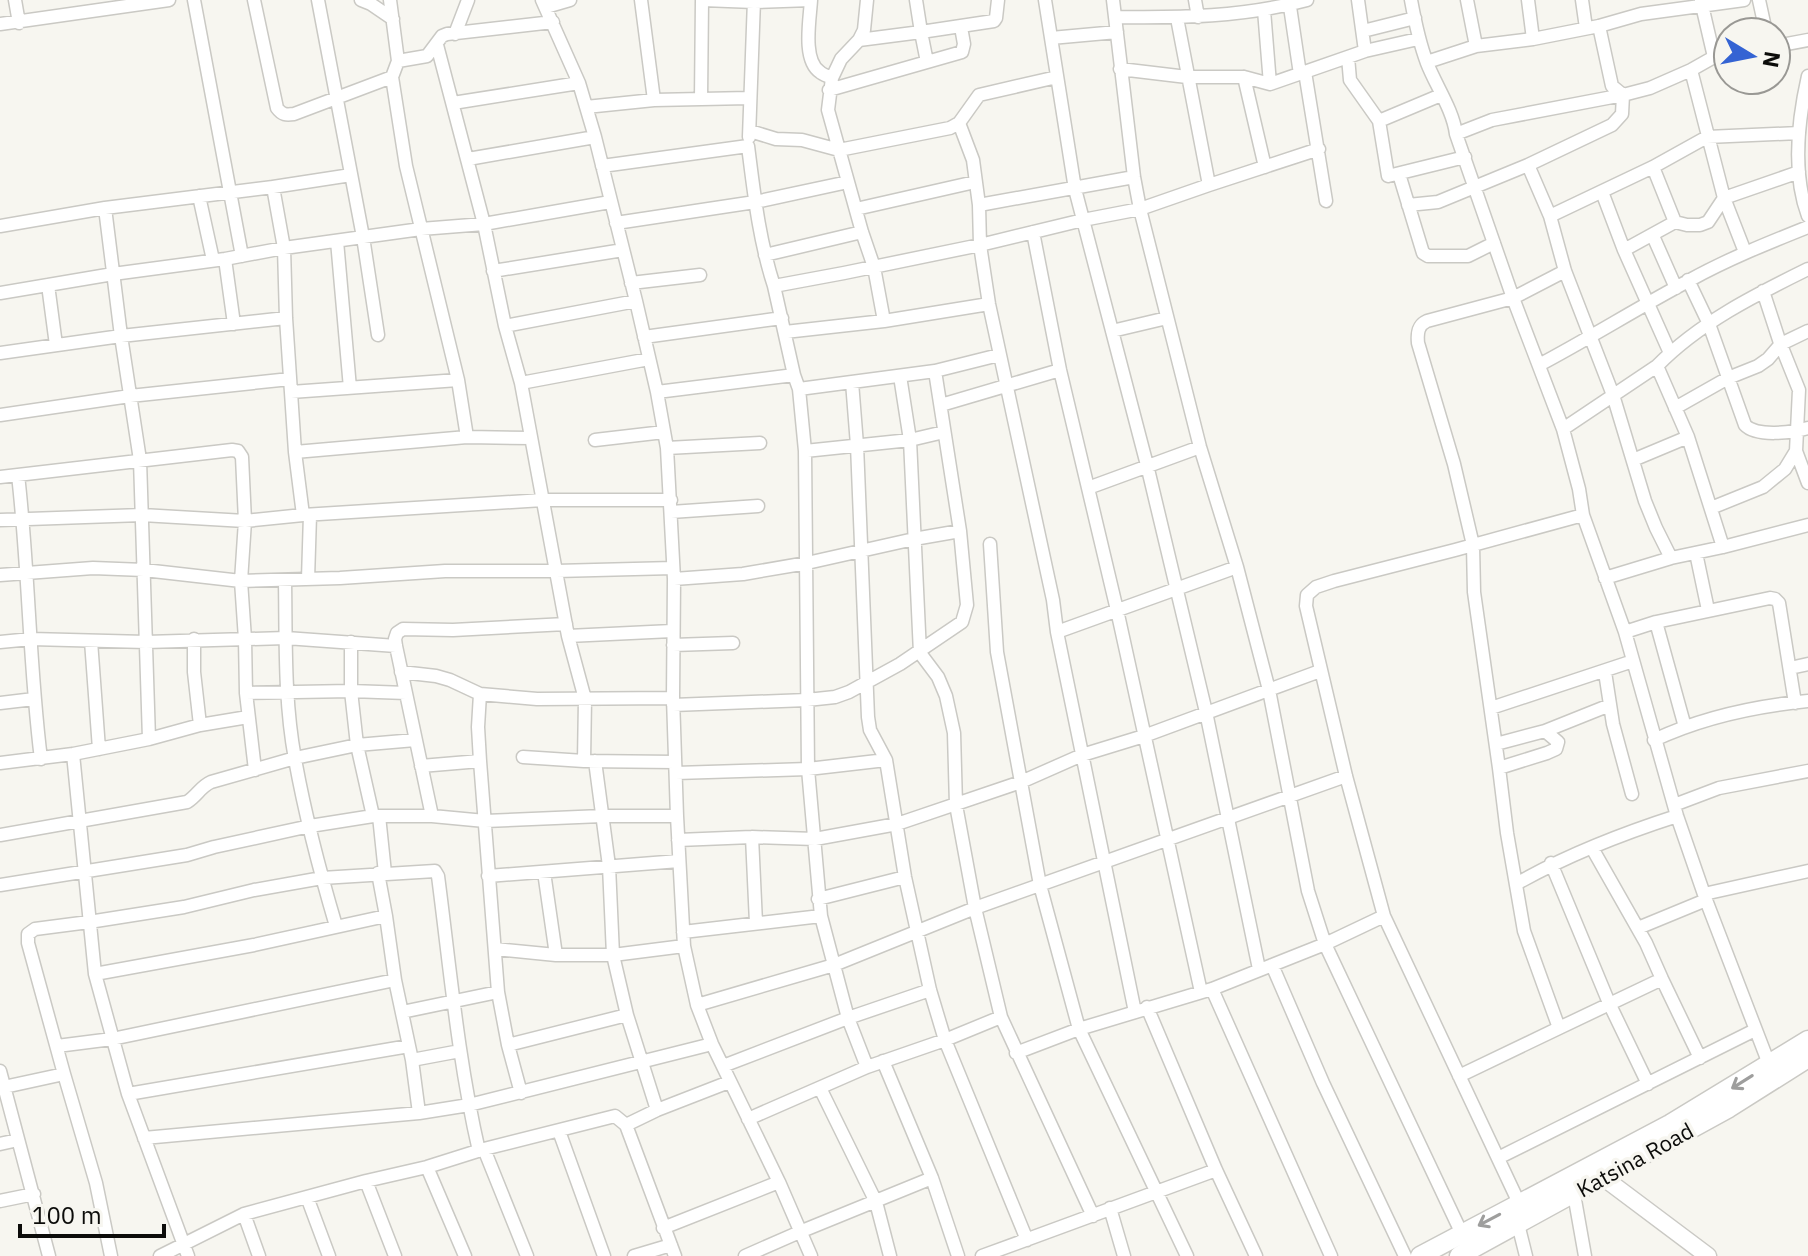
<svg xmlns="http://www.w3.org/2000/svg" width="1808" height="1256" viewBox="0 0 1808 1256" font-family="'IBM Plex Sans',sans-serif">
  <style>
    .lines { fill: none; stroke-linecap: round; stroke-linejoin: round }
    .minor-casing { stroke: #cac9c4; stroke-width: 15 }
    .major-casing { stroke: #cac9c4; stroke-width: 19 }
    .highway-casing { stroke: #cac9c4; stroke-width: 21 }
    .minor { stroke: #fff; stroke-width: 12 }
    .major { stroke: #fff; stroke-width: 16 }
    .highway { stroke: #fff; stroke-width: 18 }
    .oneway { stroke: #9e9e9d }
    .labels { text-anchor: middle; stroke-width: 7; stroke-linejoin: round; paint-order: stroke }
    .street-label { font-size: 22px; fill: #0c0c0a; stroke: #f7f6f0 }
  </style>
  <rect width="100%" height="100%" fill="#f7f6f0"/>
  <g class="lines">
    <defs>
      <path id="minor" d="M15,0l4,23
        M194,0l48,256
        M254,0l23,108c5,7 9,7 17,6l98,-37
        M318,0l45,237 15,98
        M361,0l10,4 22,15
        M390,0l8,61 -6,16 14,89 52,214 9,57
        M542,0l37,83 16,54 41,164 21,91 10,56 7,131 -1,119 4,118 7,130 13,59 15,39 67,138 32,74
        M641,0l13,100
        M703,0l51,2 57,-2
        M811,0c-1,19 -9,60 9,72 3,3 8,4 12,6
        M867,0l-3,30 -5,10 -18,19 -9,19 -4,32 34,122 12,35 10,54
        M1045,0l30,189 72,276 59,247 53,257
        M1113,0l21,177 6,32 60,238 37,120 32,123 39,201 17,53 137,290
        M1195,0l3,17
        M1289,0l11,74
        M1358,0l7,51 -17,6 2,23 29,41 9,55 77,-19
        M1411,0c4,22 8,42 16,63 9,23 26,47 29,71l57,164 50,131 16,60 4,26 42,117 52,184 29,84 63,164
        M1467,0l9,46 57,-7 66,-13 42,-12 103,-14
        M1528,0l5,39
        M1582,0l4,28
        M1759,0l7,32
        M1701,1l13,56
        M546,7l24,-7
        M1264,10l6,74
        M1115,17c65,1 129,0 192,-17
        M1177,18l32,167
        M0,24l169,-24
        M1599,26l13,60 11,9
        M1363,31l52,-13
        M455,34l13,-34
        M1051,38l66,-6
        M859,40l62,-8 -5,-32
        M437,45l47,179 21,102 16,57 47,253 17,63 -1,62
        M1776,46l32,-6
        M398,61l29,-5 15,-20 5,-2 106,-12
        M927,62l35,-10 2,-8 -3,-17
        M1427,62l49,-16
        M1120,69l67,8h57l26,7 95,-33 53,-12
        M1691,70l33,128 21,54
        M1305,72l21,129
        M1808,76c-10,44 -16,97 0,140
        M1244,77l21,90
        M829,90l98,-28 -6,-30 73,-11 2,-3 2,-18
        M701,99l1,-99
        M453,103l126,-20
        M586,107l68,-7 95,-2
        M1379,121l62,-26
        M959,123l14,37 6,45
        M750,131l26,8 26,1 37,10 111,-22 9,-5 20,-28 78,-18
        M1456,134l36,-14 131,-25 27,-7 41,-18 23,-13 14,-3
        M749,137l5,-137
        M468,159l127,-22
        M1528,165l22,51 15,55 48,124 32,106 11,27 15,30
        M602,166l146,-20c6,47 11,94 26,140
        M1653,167l22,55
        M1399,174l24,79 5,3h40l26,-13
        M1134,177l-155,28 1,40 9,59 64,296 4,32 78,380
        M273,187l11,61 2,70 9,134 8,63
        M1602,192l22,58 46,103
        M199,196l14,64
        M1408,205l30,-3 90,-37 84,-40 10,-11 1,-19
        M105,208l16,128 19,124 9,279
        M856,209l119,-27
        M1550,216l103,-49 54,-30 92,-4
        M616,223l139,-21 93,-20
        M0,226l105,-18 168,-21 78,-12
        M1033,232l27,138 57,240 84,382
        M1653,236l23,52
        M337,241l13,147
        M1624,250l51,-28 12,3h13l8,-3 16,-24 75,-26
        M765,255l97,-23
        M225,259l9,65
        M493,271l130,-21
        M1688,280l21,44 36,101c11,12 47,8 63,3
        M631,283l69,-8
        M48,285l8,60
        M0,293l113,-19 112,-15 59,-11 137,-19 63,-5 126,-22
        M505,326l131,-25
        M1112,331l55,-13
        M785,332l99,-11 105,-17
        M644,337l138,-19
        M0,353l121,-17 165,-18
        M1539,365c51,-27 100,-58 151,-85 38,-21 78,-37 118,-53
        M1657,366l31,71 35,110
        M900,376l10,64 10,213 18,24 8,19 8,37 2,72 19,103 26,109 92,199
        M852,382l5,63 11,272 2,13 16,30 19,117 25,113 15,50 82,200
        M521,383l128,-24
        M799,389l-5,-14 -20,-89 70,-13 136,-28 103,-25 57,-11 69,-24 110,-36
        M291,392l167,-12
        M657,392l137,-17
        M941,405l119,-35
        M1675,408l53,-30 30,-12 10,-7 13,-15 27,-13
        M0,415l130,-19 160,-17
        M1563,429l94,-63c42,-43 98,-71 151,-97
        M595,440l69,-8
        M667,448l93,-5
        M805,451l105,-11 34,-8
        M1796,451l12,32
        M295,452l172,-15 64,1
        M1633,460l55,-23
        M18,475c11,95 11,190 23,284
        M0,477l232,-27 6,1 4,6 3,64 -4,60 4,58 1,54 9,77
        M1088,488l112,-41
        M1711,508l52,-21 22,-18 11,-18 3,-61 -20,-50 -16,-49
        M671,512l87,-6
        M0,520l142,-5 103,6 58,-6 240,-15h128
        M990,544l7,108 43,233 39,144 108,227
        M1696,553l12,57
        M0,575l93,-7 51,2 97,11 99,-3 105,-7h111l117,-3
        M1605,578l66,-20 52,-11 85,-22
        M308,579l2,-64
        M674,579l69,-5 64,-11 107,-24 46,-8
        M285,580c1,60 -1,120 10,179 10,56 25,113 41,167
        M1656,622l29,105
        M1057,632l180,-65
        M1625,632l31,-10 114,-24 5,1 4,4 16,100
        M568,636l104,-5
        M194,639v33l6,53
        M91,641l8,108
        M0,642l31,-3 115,3 140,-4 110,8
        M351,642v49l6,54 16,71
        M673,645l60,-2
        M1790,668l18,-4
        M401,672l35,4 14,4 30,14 57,5 136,-1
        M1605,672l8,52 19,70
        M246,693l105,-2 55,2
        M480,694l-2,33 2,34 18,231 10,53 13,48
        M0,703l34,-4
        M673,705l134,-5 28,-3 14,-5 51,-28 62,-42 5,-17 -7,-74 -25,-160 64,-16
        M1491,708l142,-47
        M1654,740c47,-22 102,-34 154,-39
        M1496,744l49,-13 65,-26
        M73,754l22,220 33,120 60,162
        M523,757l61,4 91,1
        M595,761l14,105 4,89 14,60 30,95
        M0,763l73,-9 76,-15 51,-14 48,-8
        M421,766l59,-5
        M1499,768l48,-15 9,-4 2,-7 -13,-11
        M676,773l132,-4 78,-9
        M1674,805l45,-17 89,-17
        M379,816l6,57
        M432,816l-36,-170 -1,-7 2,-6 6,-4 50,1 113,-6
        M0,835l187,-33c10,-6 13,-15 24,-20l84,-24 62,-13 58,-5
        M752,837l4,86
        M678,840l74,-3 63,2 82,-15 124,-42 61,-27 62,-19 176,-65
        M1592,848l54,95 16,36 38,79
        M1551,863l58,140 39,81
        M544,872l12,83
        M378,873l8,43 9,64 17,80 7,53
        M488,876l191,-15
        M1516,884c51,-29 105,-50 161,-68
        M0,885l187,-30 27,-8 96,-21 63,-10h59l53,5 117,-5h75
        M1704,894l104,-23
        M818,899l87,-22
        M1638,928l68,-28
        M683,932l138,-16
        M495,949l61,6h57l71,-9
        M1272,965l51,118 82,173
        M95,974l159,-29 132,-29
        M1212,989l119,267
        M697,1005l137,-40 141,-57 371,-132
        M1147,1007l69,163 40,86
        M402,1012l96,-20
        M1559,1028l103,-49
        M508,1045l119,-30
        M57,1046l55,-7 283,-59
        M1016,1053l63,-24 133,-40 113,-45 59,-28
        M412,1060l48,-9
        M883,1061l49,117 26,78
        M723,1066l125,-48 82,-28
        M867,1067l-19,-49 -27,-102 -13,-147 -3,-318 -6,-62 136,-18
        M0,1071l49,185
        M1459,1076l100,-48 -35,-97 -17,-98 -8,-65 -25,-176 -1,-47 -19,-81 -36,-121c-1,-10 0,-18 9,-22l86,-23 52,-27
        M0,1088l64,-14
        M820,1088l56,114 14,54
        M128,1094l281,-48
        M748,1119l119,-52 78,-27 56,-23
        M626,1125l31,-15 72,-28
        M559,1131l45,125
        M144,1138l275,-25 50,-8 243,-61
        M0,1144l18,-4
        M484,1149l43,107
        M1498,1158l257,-128
        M427,1167l38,89
        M366,1181l29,75
        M1574,1194l11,62
        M307,1197l22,59
        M0,1201l34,-7
        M1519,1203l-135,-287 -38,-140 -40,-170 1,-11 9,-8 18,-6 121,-31 128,-35
        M1110,1208l14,48
        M244,1214l15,42
        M1518,1224l8,32
        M663,1228l116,-46
        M111,1256l-15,-73 -32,-109 -36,-131v-9l7,-5 54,-7 95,-15 70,-17 68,-12 113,-7 3,5c12,92 20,184 41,275
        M160,1256l84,-42 122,-33 61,-14 57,-18 131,-33 11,9 49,131
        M634,1256l37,-11
        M745,1256l57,-25 130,-53
        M982,1256l234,-86"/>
      <path id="major" d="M1597,1168l7,10 104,78"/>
      <path id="highway" d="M1420,1256l250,-132 138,-84
        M1459,1256l270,-148 79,-50"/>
    </defs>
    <use href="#minor" class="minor-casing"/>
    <use href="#major" class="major-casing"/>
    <use href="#highway" class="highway-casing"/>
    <use href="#minor" class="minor"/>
    <use href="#major" class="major"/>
    <use href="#highway" class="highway"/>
  </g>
  <defs><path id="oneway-shaft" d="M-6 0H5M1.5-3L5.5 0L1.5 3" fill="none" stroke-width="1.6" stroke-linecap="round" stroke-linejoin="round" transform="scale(2)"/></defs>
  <g class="oneway">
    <use href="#oneway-shaft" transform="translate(1742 1082) rotate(148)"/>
    <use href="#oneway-shaft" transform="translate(1489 1220) rotate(152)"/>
  </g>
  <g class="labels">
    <g class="street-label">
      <text transform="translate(1635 1160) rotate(-29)" y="8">Katsina Road</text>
    </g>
  </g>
  <g transform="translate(1752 56) rotate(100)"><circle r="38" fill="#f7f6f0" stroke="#999894" stroke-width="2"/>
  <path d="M0-6L14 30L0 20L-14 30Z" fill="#3463d3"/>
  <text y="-12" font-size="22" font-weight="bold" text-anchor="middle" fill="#0c0c0a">N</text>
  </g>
  <path d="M20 1224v12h144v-12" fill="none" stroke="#0c0c0a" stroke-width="4"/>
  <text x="32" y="1224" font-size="24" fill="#0c0c0a" stroke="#f7f6f0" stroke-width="6" paint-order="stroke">100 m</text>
</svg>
